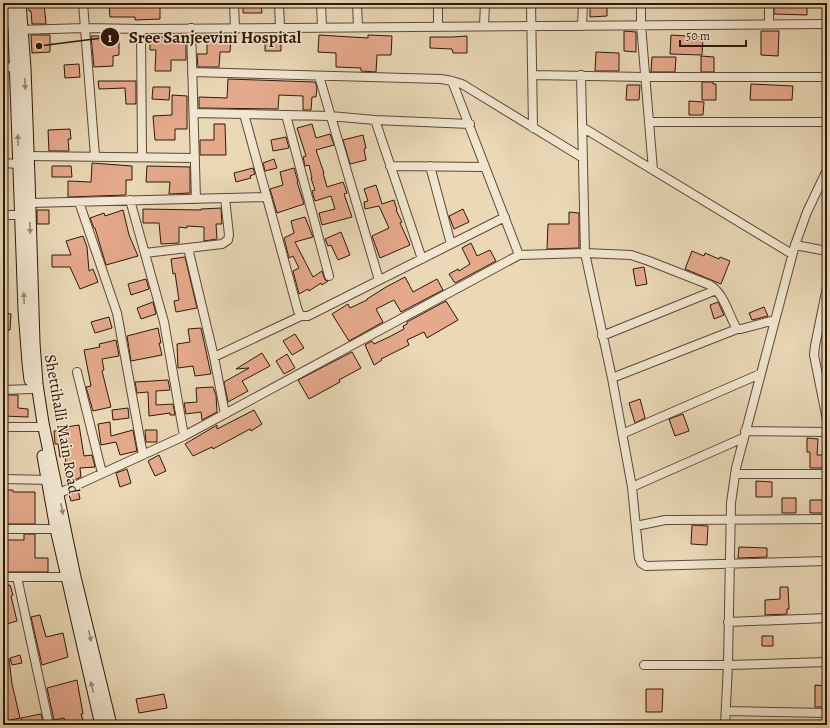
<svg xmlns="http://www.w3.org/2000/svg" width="830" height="728" viewBox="0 0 830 728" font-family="Alegreya,serif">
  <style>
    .building { fill: #e5a98c; stroke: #2f180a }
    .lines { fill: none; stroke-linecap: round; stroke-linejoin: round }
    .street-casing { stroke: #5e4835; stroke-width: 10 }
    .secondary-casing { stroke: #2f180a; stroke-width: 13 }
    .street { stroke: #f1e6d0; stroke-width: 8 }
    .secondary { stroke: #f1e6d0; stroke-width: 11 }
    .oneway { fill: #9a8977 }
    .labels { text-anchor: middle; stroke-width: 3; stroke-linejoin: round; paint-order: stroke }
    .street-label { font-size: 16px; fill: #2f180a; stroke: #f1e6d0 }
    .leader { fill: none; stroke: #2f180a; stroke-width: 1.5 }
    .callout-dot { fill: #2f180a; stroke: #f1e6d0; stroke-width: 1.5 }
    .mark-label { font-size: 12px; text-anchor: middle; font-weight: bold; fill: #fff }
    .callout-label { font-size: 17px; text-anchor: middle; font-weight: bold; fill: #2f180a; stroke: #f1e6d0; stroke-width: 3; stroke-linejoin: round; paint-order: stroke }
  </style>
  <rect width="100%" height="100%" fill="#ead8b7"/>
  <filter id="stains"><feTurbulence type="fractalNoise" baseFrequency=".005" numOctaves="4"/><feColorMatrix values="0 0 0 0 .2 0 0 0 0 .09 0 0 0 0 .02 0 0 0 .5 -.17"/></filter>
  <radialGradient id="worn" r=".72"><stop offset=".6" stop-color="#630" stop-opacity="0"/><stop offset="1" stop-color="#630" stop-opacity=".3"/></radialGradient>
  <path class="building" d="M28,3h16l2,21h-14l-1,-13h-2z
    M109,3l51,1v15l-25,1v-3h-25z
    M243,3h18l1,10h-19z
    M590,3h17v13l-17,1z
    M774,3h33v12l-33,-1z
    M624,31l12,1v20l-12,-1z
    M761,31h18l-1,25 -17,-1z
    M31,35h19v17l-18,1z
    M319,35l49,3v-3l24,1 -1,19h-14l-1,17 -15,-1v-3l-25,-1v-14l-18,-1z
    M671,35l32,2 -1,18 -32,-1z
    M91,36h28v19l-6,1v10l-19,1z
    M207,36h24l-1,16h-10l-1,15h-21l-1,-13h10z
    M467,36v17h-14l-1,-4 -22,-1v-11h22z
    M150,37h36v23h-15v11h-16l1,-21h-6z
    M265,37h16v14h-16z
    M596,52l23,1v18h-24z
    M701,56l13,1v15h-13z
    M652,57h24l-1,15h-24z
    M79,64l1,13 -15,1 -1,-13z
    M228,79l87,3 2,5 -1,10h-4l-1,13h-8v-14l-24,-1 -1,14 -79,-1v-11l28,1z
    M98,81h38v23h-10l-1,-16 -26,1z
    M702,82h11v2h3v16h-14z
    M751,84l42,2 -1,14h-42z
    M627,85h13l-1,15h-13z
    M153,87h17l-1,13 -17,-1z
    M172,95l15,1v33h-12v11h-20l-2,-24 19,-1z
    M689,101l15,1 -1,13h-14z
    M214,124h11l1,31h-26v-15h14z
    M312,124l4,14 14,-4 4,11 -18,5 8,23h-1l4,14 16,-5 4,11 -3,1 8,23 -30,8 -3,-12 16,-4 -4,-13 -16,5 -3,-10 3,-1 -4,-12h1l-3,-13 -4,1 -2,-9 3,-1 -9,-28z
    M70,129l1,10h-3l1,12h-20l-1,-21z
    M363,135l3,13 -2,1 2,11 -16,4 -7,-24z
    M286,137l3,11 -16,3 -2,-11z
    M274,159l3,9 -12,3 -2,-8z
    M92,163l40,3v14h-6v15l-58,2v-16l23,1z
    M52,166h19l1,11h-20z
    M147,166l43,1v26l-21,1 1,-12h-24z
    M253,168l2,6 -5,2 1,2 -15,4 -2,-9z
    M294,168l4,14h-1l7,22 -27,9 -7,-24 13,-4 -3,-13z
    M376,185l6,19 12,-4 3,10h-1l6,12 -2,1 10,22 -30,13 -8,-22 17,-8 -10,-22 -14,3 -1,-7 4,-1 -4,-12z
    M221,208l1,16h-6l1,15 -13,2v-14l-17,-1v2l-8,-1v16l-18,1 -2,-21h-16v-14l58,1v-1z
    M463,209l6,13 -15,7 -5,-13z
    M37,210h12v14h-12z
    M123,210l6,25 9,21 -32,9 -11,-37h-1l-4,-10 14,-5 1,3z
    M569,212l10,1v35l-32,1 1,-25h21z
    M305,217l8,20 -18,5 18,35 9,-6 3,9 3,1 -6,4 -1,-2 -12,8 -1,-2 -9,5 -6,-23 6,-3 -6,-12 -4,2 -5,-20 10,-5 -3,-12z
    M341,232l9,23 -12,5 -7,-15 -3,1 -3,-7z
    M83,236l4,11 2,24 4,-2 5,13 -18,7 -10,-22h-18v-12h19l-5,-14z
    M471,243l6,13 13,-6 6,11 -41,22 -6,-9 9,-5 1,2 11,-7 -8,-16z
    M692,251l12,5 1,-3 14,6 1,-2 10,4 -9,23 -36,-15z
    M185,257l12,51 -21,4 -2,-11 5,-1 -4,-27 -2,1 -2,-15z
    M644,267l3,17 -11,2 -3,-17z
    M405,277l8,15 24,-13 6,11 -42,22 -7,-12 -18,9 7,13 -34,19 -17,-27 16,-10 2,4 17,-8v-1l19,-12z
    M146,279l3,10 -18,6 -3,-11z
    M446,301l12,19 -31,18 -3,-6 -17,8 2,5 -28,14 1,1 -8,5 -9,-20 7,-4 2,3 15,-7 15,-8 -1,-3 4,-2v-2z
    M153,302l3,12 -15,5 -4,-11z
    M718,302l6,13 -10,4 -4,-14z
    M764,307l4,9 -16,4 -3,-7z
    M3,313l8,1 -1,16h-7z
    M109,317l3,11 -17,5 -4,-11z
    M158,328l3,15h-2l3,12 -31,6 -4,-25z
    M201,328l10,46 -16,2 -2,-10 -15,2 -1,-24 13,-2 -2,-13z
    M295,334l9,14 -12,7 -9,-14z
    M116,340l3,16 -17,3 2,11 -2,1 9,36 -18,4 -7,-24 5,-1 -7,-36 16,-3 -1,-3z
    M352,352l9,16 -22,12 1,2 -9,5 -22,12 -11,-19z
    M262,353l8,13 -28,15 6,10 -20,11 -4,-20 25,-14 -13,1z
    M287,354l8,14 -11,6 -8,-13z
    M168,380l2,10 -14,1v14l17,-1 2,11h-5v-2l-21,3 -1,-24 -11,1 -2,-11z
    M213,387l3,8 1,17 -15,8 -1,-8 -15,2 -2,-11 13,-1 -1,-14z
    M7,395h11v13l10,1v8l-25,-1v-9h3z
    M640,399l5,19 -10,5 -6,-20z
    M128,408l1,10 -16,2 -1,-10z
    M254,410l8,14 -11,7 -1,-2 -37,20 -1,-2 -19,9 -8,-12 32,-19v4z
    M683,414l6,17 -14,5 -6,-17z
    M110,422l1,14 22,-6 4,21 -17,4 -4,-13 -15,3 -3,-21z
    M79,425l5,31 8,-1 3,12 -15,1 1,9 -13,6 -3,-27 -5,1 -2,-13h-3l-1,-13 13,-1 -1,-3z
    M145,430h12v12h-11z
    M807,438l11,1 -1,16h7v13h-14v-16h-3z
    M159,455l7,16 -11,5 -7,-15z
    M127,469l4,14 -11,4 -4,-14z
    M756,481l16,1v15h-16z
    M3,490h10v2h22v32h-32z
    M78,490l2,9 -9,2 -2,-6z
    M782,498h14v15h-14z
    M810,500h17v13h-17z
    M692,525l16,1 -1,19 -16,-1z
    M24,534h11v24h13v14h-45v-32h21z
    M739,547l28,1v9l-29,1z
    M10,585l3,10 -2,1 6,25 -14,4v-39z
    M780,587h8l1,22h-2v5l-22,1v-15l15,-1z
    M40,615l6,22 17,-4 5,24 -26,8 -11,-48z
    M762,636h11v10h-11z
    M20,655l2,8 -10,2 -2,-7z
    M9,659l3,25 8,34 -14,3 -3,-12v-49z
    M77,680l6,34h-2l3,9 -3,2h-15l-2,-7 -10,2 -7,-32z
    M815,685l12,1v21h-12z
    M646,689h17l-1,23h-16z
    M164,694l3,14 -28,5 -3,-14z
    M41,714l2,8 -4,1v2h-16l-2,-7z"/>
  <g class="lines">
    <defs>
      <path id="street" d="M83,3l12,153
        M234,3l1,25
        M279,3l1,25
        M321,3l1,24
        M357,3l1,24
        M438,3v24
        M531,3l2,125
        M641,3v22l12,145
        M769,24v-21
        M484,26l1,-23
        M582,26l1,-23
        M191,28l5,171
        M141,29l1,128
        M18,30l67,-2 56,1 686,-5
        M3,67l17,1
        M192,72l249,7 11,2 10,3 121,74
        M532,75l113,2h182
        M581,75l4,178 27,125 20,109 7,71 2,5 5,3 181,-5
        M319,76l60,204
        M452,81l67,174
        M194,113l136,3 45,4 95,4
        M244,114l54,197 3,5h7l197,-99
        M286,115l43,161
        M375,120l47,139
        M649,122h178
        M582,127l210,127
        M28,156l167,2
        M3,163l15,1
        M390,166l95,1
        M430,166l21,78
        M130,200l34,122 20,114
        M79,202l38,111 26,142
        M30,203l236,-6
        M3,215h17
        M795,245l32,6
        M188,248l26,109 11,57
        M145,253l77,-9 6,-4 1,-5 -4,-37
        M827,287l-12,59 -1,9 13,65
        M602,336l114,-46
        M214,357l87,-41
        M77,372l25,101
        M612,378l125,-49
        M3,390l29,-1
        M3,427h41
        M745,431l82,1
        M622,434l138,-60
        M735,474h92
        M3,479l49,1
        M632,487l111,-49
        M53,496l131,-60 335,-181 66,-2 46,2 18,6 61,24c15,10 18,29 27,44h4l34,-9
        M636,526l29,-6 162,-1
        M3,529h53
        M3,577h69
        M17,577l32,148
        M728,622l99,-4
        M644,665h84l99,-3
        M726,711l101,2
        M725,725l3,-60 3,-162 5,-35 59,-223 12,-33 20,-42"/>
      <path id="secondary" d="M12,3l2,27 10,280 4,53 2,17
        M20,3l5,65 4,110 5,165 3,41 6,39 32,154 36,148
        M43,456l13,73 45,196"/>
    </defs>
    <use href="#street" class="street-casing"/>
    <use href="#secondary" class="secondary-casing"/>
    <use href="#street" class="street"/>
    <use href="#secondary" class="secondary"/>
  </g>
  <defs><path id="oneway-solid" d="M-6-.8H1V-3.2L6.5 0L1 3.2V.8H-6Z"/></defs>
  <g class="oneway">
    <use href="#oneway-solid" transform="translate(25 84) rotate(88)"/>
    <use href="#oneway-solid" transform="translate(18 140) rotate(-92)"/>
    <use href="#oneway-solid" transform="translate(30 228) rotate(88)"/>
    <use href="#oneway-solid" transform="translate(24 298) rotate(-92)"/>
    <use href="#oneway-solid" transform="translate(62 509) rotate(79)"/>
    <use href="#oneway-solid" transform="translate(90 636) rotate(77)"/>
    <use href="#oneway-solid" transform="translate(92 687) rotate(-103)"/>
  </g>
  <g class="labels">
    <g class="street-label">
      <text transform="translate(63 424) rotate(80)" y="6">Shettihalli Main Road</text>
    </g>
  </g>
  <path class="leader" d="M39 46L110 37"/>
  <g class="callout-dot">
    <circle cx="39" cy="46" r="4"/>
    <circle cx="110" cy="37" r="10"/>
  </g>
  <g class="mark-label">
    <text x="110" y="42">1</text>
  </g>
  <g class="callout-label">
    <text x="215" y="43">Sree Sanjeevini Hospital</text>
  </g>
  <rect width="830" height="728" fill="none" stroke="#ead8b7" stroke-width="16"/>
  <rect x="4" y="4" width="822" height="720" fill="none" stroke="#2f180a" stroke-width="2"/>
  <rect x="8" y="8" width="814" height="712" fill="none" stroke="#2f180a"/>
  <path d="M680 40v6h66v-6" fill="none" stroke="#2f180a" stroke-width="2"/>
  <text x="686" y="40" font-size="12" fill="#2f180a" stroke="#f1e6d0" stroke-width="3" paint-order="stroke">50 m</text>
  <rect width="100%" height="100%" filter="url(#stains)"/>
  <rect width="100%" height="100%" fill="url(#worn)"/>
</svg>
